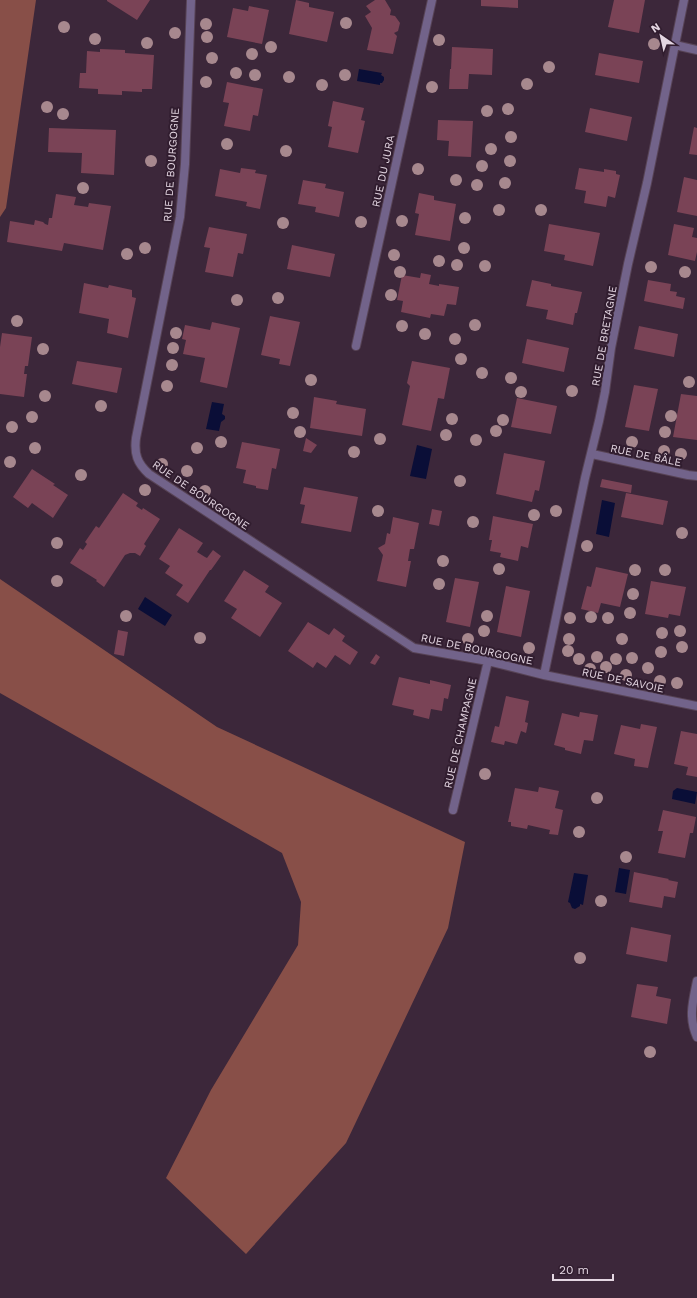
<svg xmlns="http://www.w3.org/2000/svg" width="697" height="1298" viewBox="0 0 697 1298" font-family="'Work Sans',sans-serif">
  <style>
    .forest { fill: #884f48 }
    .water { fill: #0a0e37 }
    .building { fill: #7a4356 }
    .lines { fill: none; stroke-linecap: round; stroke-linejoin: round }
    .minor-casing { stroke: #574355; stroke-width: 10 }
    .minor { stroke: #72638a; stroke-width: 8 }
    .tree { fill: #a7888e }
    .labels { text-anchor: middle; stroke-width: 4; stroke-linejoin: round; paint-order: stroke }
    .street-label { font-size: 11px; fill: #e4d6e2; stroke: #311d2f }
  </style>
  <rect width="100%" height="100%" fill="#3c273a"/>
  <path class="forest" d="M0,0h36l-30,208 -6,9z
    M0,579l217,148 248,115 -17,86 -102,215 -100,111 -80,-76 45,-88 87,-145 3,-43 -19,-49 -282,-160z"/>
  <path class="water" d="M359,69l23,4 -1,2 3,2v3l-2,3h-2v2l-23,-4z
    M212,402l12,2 -2,10 3,2v3l-4,3 -2,9 -13,-2z
    M417,445l15,4 -6,30 -16,-3z
    M602,500l13,3 -6,34 -13,-3z
    M145,597l27,18 -7,11 -27,-17z
    M677,788l20,4 -2,12 -23,-5 1,-8z
    M619,868l11,2 -4,24 -11,-2z
    M574,873l14,2 -5,30 -3,-1v2l-5,3 -3,-1 -2,-5 -2,-1z"/>
  <path class="building" d="M107,0h43l-13,20 -30,-19z
    M296,0l13,3v4l25,5 -7,30 -38,-8z
    M375,0h10l6,10 -1,5 5,1 5,7 -2,8 -4,2 3,3 -4,18 -26,-4 5,-22 -7,-12 6,-4 -5,-6z
    M481,0h37v8l-37,-2z
    M614,0h31l-6,33 -31,-6z
    M249,6l20,4 -7,34 -35,-7 6,-29 15,3z
    M452,47l41,2 -1,26 -23,-1 -1,15h-19l1,-20h1z
    M100,49l25,1v3l29,2 -2,34h-10v3l-20,-1v4l-24,-1v-5l-19,-1 1,-15h6l1,-22 13,1z
    M599,53l44,8 -4,22 -44,-8z
    M227,82l36,7 -5,27 -5,-1 -3,16 -26,-5 5,-23 -6,-1z
    M333,101l31,7 -3,12 4,1 -7,32 -30,-6 4,-20 -4,-1z
    M590,108l42,9 -5,24 -42,-9z
    M438,120l35,1 -2,36 -23,-1 1,-15 -12,-1z
    M694,127l3,1v27l-8,-1z
    M49,128l67,2 -2,45 -33,-2 1,-20 -34,-1z
    M241,168l15,2 -1,3 12,2 -7,34 -14,-3 1,-4 -32,-6 5,-27 20,4z
    M579,168l25,4v-3l12,2v3l4,1 -5,23 -7,-2 -2,11 -22,-4 2,-12 -11,-2z
    M684,177l13,3v36l-20,-4z
    M303,180l23,4 -1,4 19,4 -5,25 -24,-5 1,-5 -18,-3z
    M419,193l15,3v4l22,4 -6,37 -35,-6 4,-21 -4,-1z
    M56,194l20,3 -2,8 14,2 1,-4 22,3 -8,44 -39,-7 -2,8 -55,-9 3,-21 24,4 1,-5 8,2 2,2 3,1 1,-7h3z
    M549,224l51,9 -7,33 -29,-6 1,-5 -21,-4z
    M674,224l20,4 -2,9 5,1v14l-2,9 -27,-6z
    M209,227l38,7 -4,20 -5,-1 -5,24 -28,-5 5,-24 -6,-1z
    M292,245l43,9 -5,23 -43,-8z
    M421,273l10,2 -2,9 10,2v-2l20,3 -3,18 -9,-1 -3,12 -13,-2 -1,4 -29,-6 2,-11 -6,-1 5,-25 18,3z
    M532,280l19,4v2l31,6 -5,21h-2l-2,12 -27,-6 2,-9 -22,-4z
    M648,280l23,4 -1,7 7,1 -1,4 9,2 -2,11 -39,-8z
    M84,283l24,5 1,-3 23,5v7l4,1 -8,40 -21,-5 2,-14 -30,-6z
    M270,316l30,6 -10,44 -11,-2 1,-5 -19,-4z
    M212,322l28,6 -13,60 -27,-6 5,-24 -22,-4 3,-14 -4,-1 3,-14 25,5z
    M639,326l39,8 -4,23 -40,-8z
    M2,333l30,4 -4,29h-3l-1,8h3l-3,23 -24,-3v-47z
    M527,339l42,9 -5,24 -42,-9z
    M77,361l45,7 -5,25 -45,-9z
    M412,361l38,7 -6,31 -6,-1 -7,33 -29,-6 8,-39 -3,-3z
    M634,385l24,4 -9,42 -24,-4z
    M681,394l16,2v44l-24,-3z
    M314,397l23,4 -1,3 30,5 -4,27 -52,-8z
    M517,398l40,8 -6,28 -40,-7z
    M306,438l11,7 -6,8 -8,-2z
    M242,442l38,7 -4,20 -4,-1 -4,22 -12,-2v-2l-13,-3 3,-13 -10,-2z
    M504,453l41,8 -6,30 -4,-1 -3,12 -36,-8z
    M32,469l23,15 -2,1 15,10 -15,23 -21,-15 -4,5 -15,-11z
    M602,479l30,6 -1,8 -31,-6z
    M304,487l54,10 -7,35 -50,-9 4,-18 -5,-1z
    M123,493l15,10 -2,3 6,4 1,-2 17,11 -16,25 2,2 -6,10 -5,-3h-5l-5,2 -21,32 -8,-6 1,-1 -27,-17 10,-15 3,2 4,-6 -2,-2 11,-16 3,2z
    M626,493l42,8 -5,24 -42,-8z
    M432,509l10,2 -3,15 -10,-2z
    M493,516l40,8 -5,24 -7,-2 -3,15 -18,-4 1,-4 -11,-2 2,-11h-3z
    M393,517l26,6 -5,26h-4l-2,12h3l-5,26 -29,-6 6,-26 -5,-7 7,-4 2,-11 3,1z
    M179,528l24,15 -6,9 8,5 2,1 6,-8 8,6 -10,14h-1l-22,33 -12,-8 7,-10 -18,-12 5,-7 -11,-7z
    M596,567l32,7 -8,33 -19,-4 -3,10 -17,-4 6,-23 4,1z
    M244,570l25,16 -4,6 17,11 -22,34 -29,-19 6,-9 -13,-8z
    M455,578l24,4 -9,45 -24,-5z
    M651,581l35,6 -6,29 -11,-2 -1,4 -23,-4z
    M506,586l24,5 -9,46 -24,-5z
    M308,622l21,13 5,-7 11,8 -3,5 16,11 -8,13 -15,-10 -9,13 -9,-6 -4,6 -25,-17z
    M118,630l10,2 -4,24 -10,-2z
    M376,654l4,3 -5,8 -5,-2z
    M399,677l31,7v-4l21,5 -3,14 -4,-1 -2,13 -11,-2 -2,10 -16,-4 1,-5 -22,-5z
    M506,696l23,5 -4,21 3,1 -2,10 -5,-2 -4,13 -12,-3 -1,4 -13,-3 4,-16 4,1z
    M580,712l18,3 -5,26 -9,-1 -3,14 -16,-4v-2l-11,-3 8,-32 17,4z
    M641,724l16,3 -9,41 -14,-2 1,-7 -21,-5 7,-29 19,4z
    M681,731l16,3v43l-11,-2 2,-8 -14,-3z
    M539,787l20,4 -4,17 8,2 -5,25 -9,-1 1,-4 -22,-5 -1,4 -16,-3v-4h-3l7,-34 23,4z
    M663,810l33,7 -3,16h-3l-5,25 -27,-5 5,-22h-5z
    M634,872l35,7 -1,1 10,2 -3,16 -11,-2 -2,12 -33,-6z
    M631,927l40,8 -4,27 -41,-8z
    M637,984l21,3 -2,9 15,3 -4,25 -36,-7z"/>
  <g class="lines">
    <defs>
      <path id="minor" d="M191,0l-6,164 -5,53 -44,221c-2,16 1,25 13,36l265,174 74,13 56,14 153,31
        M675,45l22,5
        M356,346l76,-346
        M592,454l96,21 9,1
        M544,675l41,-197 14,-57 6,-29 6,-44 17,-84 19,-81 37,-183
        M453,810l35,-149
        M697,981c-4,20 -9,36 0,56"/>
    </defs>
    <use href="#minor" class="minor-casing"/>
    <use href="#minor" class="minor"/>
  </g>
  <g class="tree">
    <circle cx="346" cy="23" r="6"/>
    <circle cx="206" cy="24" r="6"/>
    <circle cx="64" cy="27" r="6"/>
    <circle cx="175" cy="33" r="6"/>
    <circle cx="207" cy="37" r="6"/>
    <circle cx="95" cy="39" r="6"/>
    <circle cx="439" cy="40" r="6"/>
    <circle cx="147" cy="43" r="6"/>
    <circle cx="654" cy="44" r="6"/>
    <circle cx="271" cy="47" r="6"/>
    <circle cx="252" cy="54" r="6"/>
    <circle cx="212" cy="58" r="6"/>
    <circle cx="549" cy="67" r="6"/>
    <circle cx="236" cy="73" r="6"/>
    <circle cx="255" cy="75" r="6"/>
    <circle cx="345" cy="75" r="6"/>
    <circle cx="289" cy="77" r="6"/>
    <circle cx="206" cy="82" r="6"/>
    <circle cx="527" cy="84" r="6"/>
    <circle cx="322" cy="85" r="6"/>
    <circle cx="432" cy="87" r="6"/>
    <circle cx="47" cy="107" r="6"/>
    <circle cx="508" cy="109" r="6"/>
    <circle cx="487" cy="111" r="6"/>
    <circle cx="63" cy="114" r="6"/>
    <circle cx="511" cy="137" r="6"/>
    <circle cx="227" cy="144" r="6"/>
    <circle cx="491" cy="149" r="6"/>
    <circle cx="286" cy="151" r="6"/>
    <circle cx="151" cy="161" r="6"/>
    <circle cx="510" cy="161" r="6"/>
    <circle cx="482" cy="166" r="6"/>
    <circle cx="418" cy="169" r="6"/>
    <circle cx="456" cy="180" r="6"/>
    <circle cx="505" cy="183" r="6"/>
    <circle cx="477" cy="185" r="6"/>
    <circle cx="83" cy="188" r="6"/>
    <circle cx="499" cy="210" r="6"/>
    <circle cx="541" cy="210" r="6"/>
    <circle cx="465" cy="218" r="6"/>
    <circle cx="402" cy="221" r="6"/>
    <circle cx="361" cy="222" r="6"/>
    <circle cx="283" cy="223" r="6"/>
    <circle cx="145" cy="248" r="6"/>
    <circle cx="464" cy="248" r="6"/>
    <circle cx="127" cy="254" r="6"/>
    <circle cx="394" cy="255" r="6"/>
    <circle cx="439" cy="261" r="6"/>
    <circle cx="457" cy="265" r="6"/>
    <circle cx="485" cy="266" r="6"/>
    <circle cx="651" cy="267" r="6"/>
    <circle cx="400" cy="272" r="6"/>
    <circle cx="685" cy="272" r="6"/>
    <circle cx="391" cy="295" r="6"/>
    <circle cx="278" cy="298" r="6"/>
    <circle cx="237" cy="300" r="6"/>
    <circle cx="17" cy="321" r="6"/>
    <circle cx="475" cy="325" r="6"/>
    <circle cx="402" cy="326" r="6"/>
    <circle cx="176" cy="333" r="6"/>
    <circle cx="425" cy="334" r="6"/>
    <circle cx="455" cy="339" r="6"/>
    <circle cx="173" cy="348" r="6"/>
    <circle cx="43" cy="349" r="6"/>
    <circle cx="461" cy="359" r="6"/>
    <circle cx="172" cy="365" r="6"/>
    <circle cx="482" cy="373" r="6"/>
    <circle cx="511" cy="378" r="6"/>
    <circle cx="311" cy="380" r="6"/>
    <circle cx="689" cy="382" r="6"/>
    <circle cx="167" cy="386" r="6"/>
    <circle cx="572" cy="391" r="6"/>
    <circle cx="521" cy="392" r="6"/>
    <circle cx="45" cy="396" r="6"/>
    <circle cx="101" cy="406" r="6"/>
    <circle cx="293" cy="413" r="6"/>
    <circle cx="671" cy="416" r="6"/>
    <circle cx="32" cy="417" r="6"/>
    <circle cx="452" cy="419" r="6"/>
    <circle cx="503" cy="420" r="6"/>
    <circle cx="12" cy="427" r="6"/>
    <circle cx="496" cy="431" r="6"/>
    <circle cx="300" cy="432" r="6"/>
    <circle cx="665" cy="432" r="6"/>
    <circle cx="446" cy="435" r="6"/>
    <circle cx="380" cy="439" r="6"/>
    <circle cx="476" cy="440" r="6"/>
    <circle cx="221" cy="442" r="6"/>
    <circle cx="632" cy="442" r="6"/>
    <circle cx="35" cy="448" r="6"/>
    <circle cx="197" cy="448" r="6"/>
    <circle cx="664" cy="451" r="6"/>
    <circle cx="354" cy="452" r="6"/>
    <circle cx="681" cy="454" r="6"/>
    <circle cx="10" cy="462" r="6"/>
    <circle cx="162" cy="464" r="6"/>
    <circle cx="187" cy="471" r="6"/>
    <circle cx="81" cy="475" r="6"/>
    <circle cx="460" cy="481" r="6"/>
    <circle cx="145" cy="490" r="6"/>
    <circle cx="205" cy="491" r="6"/>
    <circle cx="378" cy="511" r="6"/>
    <circle cx="556" cy="511" r="6"/>
    <circle cx="534" cy="515" r="6"/>
    <circle cx="473" cy="522" r="6"/>
    <circle cx="682" cy="533" r="6"/>
    <circle cx="57" cy="543" r="6"/>
    <circle cx="587" cy="546" r="6"/>
    <circle cx="443" cy="561" r="6"/>
    <circle cx="499" cy="569" r="6"/>
    <circle cx="635" cy="570" r="6"/>
    <circle cx="665" cy="570" r="6"/>
    <circle cx="57" cy="581" r="6"/>
    <circle cx="439" cy="584" r="6"/>
    <circle cx="633" cy="594" r="6"/>
    <circle cx="630" cy="613" r="6"/>
    <circle cx="126" cy="616" r="6"/>
    <circle cx="487" cy="616" r="6"/>
    <circle cx="591" cy="617" r="6"/>
    <circle cx="570" cy="618" r="6"/>
    <circle cx="608" cy="618" r="6"/>
    <circle cx="484" cy="631" r="6"/>
    <circle cx="680" cy="631" r="6"/>
    <circle cx="662" cy="633" r="6"/>
    <circle cx="200" cy="638" r="6"/>
    <circle cx="468" cy="639" r="6"/>
    <circle cx="569" cy="639" r="6"/>
    <circle cx="622" cy="639" r="6"/>
    <circle cx="682" cy="647" r="6"/>
    <circle cx="529" cy="648" r="6"/>
    <circle cx="568" cy="651" r="6"/>
    <circle cx="661" cy="652" r="6"/>
    <circle cx="597" cy="657" r="6"/>
    <circle cx="632" cy="658" r="6"/>
    <circle cx="579" cy="659" r="6"/>
    <circle cx="616" cy="659" r="6"/>
    <circle cx="606" cy="667" r="6"/>
    <circle cx="648" cy="668" r="6"/>
    <circle cx="590" cy="669" r="6"/>
    <circle cx="626" cy="675" r="6"/>
    <circle cx="660" cy="681" r="6"/>
    <circle cx="677" cy="683" r="6"/>
    <circle cx="485" cy="774" r="6"/>
    <circle cx="597" cy="798" r="6"/>
    <circle cx="579" cy="832" r="6"/>
    <circle cx="626" cy="857" r="6"/>
    <circle cx="601" cy="901" r="6"/>
    <circle cx="580" cy="958" r="6"/>
    <circle cx="650" cy="1052" r="6"/>
  </g>
  <g class="labels">
    <g class="street-label">
      <text transform="translate(171 165) rotate(-86)" y="4">RUE DE BOURGOGNE</text>
      <text transform="translate(383 171) rotate(-78)" y="4">RUE DU JURA</text>
      <text transform="translate(604 336) rotate(-80)" y="4">RUE DE BRETAGNE</text>
      <text transform="translate(646 455) rotate(12)" y="4">RUE DE BÂLE</text>
      <text transform="translate(201 495) rotate(34)" y="4">RUE DE BOURGOGNE</text>
      <text transform="translate(477 649) rotate(12)" y="4">RUE DE BOURGOGNE</text>
      <text transform="translate(623 680) rotate(12)" y="4">RUE DE SAVOIE</text>
      <text transform="translate(460 733) rotate(-77)" y="4">RUE DE CHAMPAGNE</text>
    </g>
  </g>
  <g transform="translate(661 36) rotate(326)" stroke="#311d2f" stroke-width="3" paint-order="stroke">
  <path d="M0-3L7 15L0 10L-7 15Z" fill="#e4d6e2"/>
  <text y="-6" font-size="11" font-weight="bold" text-anchor="middle" fill="#e4d6e2">N</text>
  </g>
  <path d="M553 1274v6h60v-6" fill="none" stroke="#e4d6e2" stroke-width="2"/>
  <text x="559" y="1274" font-size="12" fill="#e4d6e2" stroke="#311d2f" stroke-width="3" paint-order="stroke">20 m</text>
</svg>
